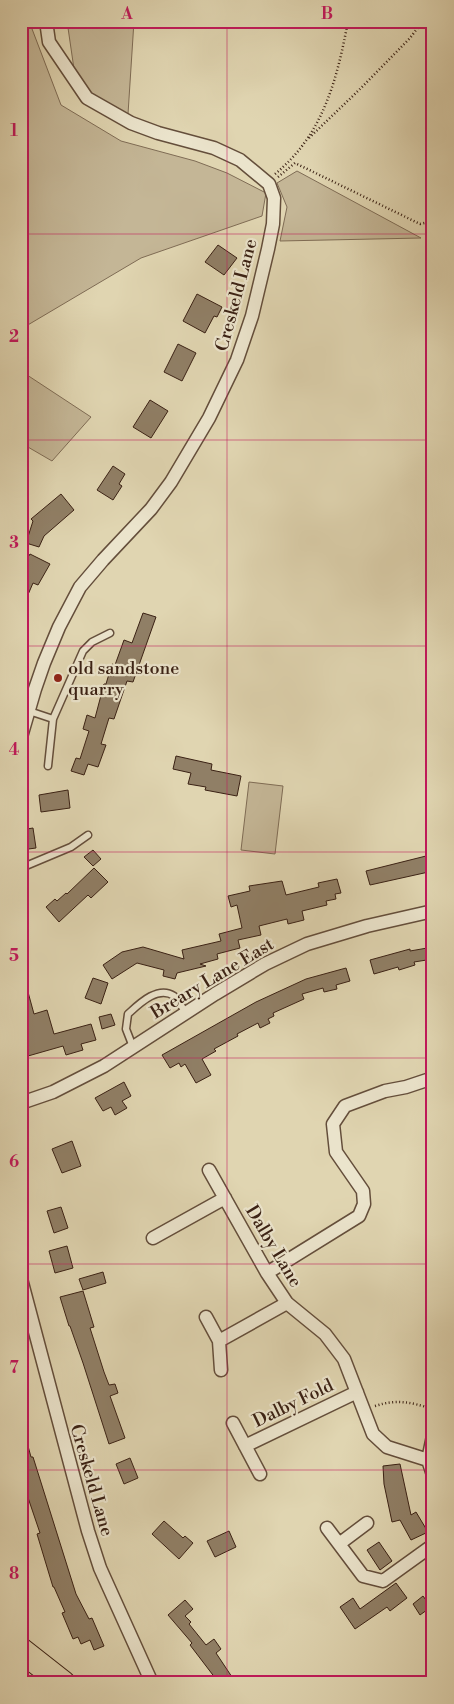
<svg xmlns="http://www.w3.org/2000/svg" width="454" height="1704" viewBox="0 0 454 1704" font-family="'Libre Bodoni',serif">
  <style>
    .green { fill: #c4b696; stroke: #7f6c55 }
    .building { fill: #907f66; stroke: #3a2114 }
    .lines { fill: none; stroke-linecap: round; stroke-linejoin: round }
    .lane-casing { stroke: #644e3b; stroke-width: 9 }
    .street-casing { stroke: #644e3b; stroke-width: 15 }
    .highway-casing { stroke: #3a2114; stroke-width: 26 }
    .path { stroke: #3a2114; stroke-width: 2.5; stroke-dasharray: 1 2.5; stroke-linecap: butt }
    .lane { stroke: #ebe4cc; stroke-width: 6 }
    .street { stroke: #ebe4cc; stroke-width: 12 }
    .highway { stroke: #e0d5b1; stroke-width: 24 }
    .grid { fill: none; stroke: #c2185b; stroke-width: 1; stroke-opacity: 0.55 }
    .poi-dot { fill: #8f2418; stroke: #ebe4cc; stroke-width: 2 }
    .labels { text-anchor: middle; stroke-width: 4.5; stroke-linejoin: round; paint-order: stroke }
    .street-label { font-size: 18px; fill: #3a2114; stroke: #ebe4cc }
    .poi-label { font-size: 18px; fill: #3a2114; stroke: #ebe4cc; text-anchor: start }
    .neatline { fill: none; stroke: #c2185b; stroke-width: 2 }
    .grid-label { font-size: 16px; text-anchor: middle; font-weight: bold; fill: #c2185b }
  </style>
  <rect width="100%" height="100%" fill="#e0d5b1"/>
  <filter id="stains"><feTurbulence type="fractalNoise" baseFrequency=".004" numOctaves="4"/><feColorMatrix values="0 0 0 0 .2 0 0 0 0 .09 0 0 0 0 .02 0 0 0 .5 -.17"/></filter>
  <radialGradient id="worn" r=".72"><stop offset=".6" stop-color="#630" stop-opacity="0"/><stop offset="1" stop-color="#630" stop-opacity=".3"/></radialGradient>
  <path class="green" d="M21,21h8l32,84 60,36 74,20 32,12 39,20 -4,23 -121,42 -120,71z
    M67,21h67l-6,93 -37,-21 -17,-24z
    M297,171l124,67 -141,3 7,-34 -10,-24z
    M21,371l70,46 -39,44 -31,-18z
    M249,782l34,4 -8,68 -34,-4z"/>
  <path class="building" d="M218,245l19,13 -13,17 -19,-13z
    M197,294l25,13 -5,10 -3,-1 -9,17 -22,-12z
    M178,344l18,9 -14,28 -18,-9z
    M150,400l18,11 -17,27 -18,-11z
    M113,466l12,8 -6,10 3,2 -9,14 -16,-10z
    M61,494l13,16 -30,26 -5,11 -13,-4 7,-22 -2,-2z
    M30,554l20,10 -12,21 -5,-2 -12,28v-42z
    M143,613l13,4 -23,65 -6,-1 -13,38 -5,-1 -8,26 5,1 -8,22 -10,-3 -4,11 -13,-4 5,-13 4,1 9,-28 -6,-2 4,-14 8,3 9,-34h2l6,-20 3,1 9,-25 8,3z
    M176,756l36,8 -1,6 30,6 -4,20 -32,-6 1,-3 -18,-3 3,-11 -18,-4z
    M68,790l2,18 -29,4 -2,-17z
    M33,828l3,20 -15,2v-20z
    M93,850l8,9 -8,7 -9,-9z
    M430,855l3,16 -63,14 -4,-14z
    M94,868l14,14 -17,16 -3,-3 -29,27 -13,-15 9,-8 2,2 9,-8 1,1z
    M337,879l4,14 -6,1 1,5 -10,2 1,4 -25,6 2,9 -16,4 -1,-5 -28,7 2,9 -23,5 2,8 -23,6 1,5 -18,5 6,2 -29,7 -2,6 -12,-3 1,-6 -27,-7 -25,16 -9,-14 19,-13 21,-5 41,12 -2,-9 39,-9 -2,-7 23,-6 -5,-23 -6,2 -3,-11 22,-5 -1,-5 33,-5 4,14 33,-8 -1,-4z
    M433,947v12l-19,3 1,3 -16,5 -1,-3 -24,7 -4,-14 40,-11v2z
    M346,968l4,13 -14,4 1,4 -13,3 -1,-4 -21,6 2,5 -31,14 1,3 -6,3 2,4 -10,5 -2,-5 -21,11 1,2 -24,13 2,2 -14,8 9,16 -15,8 -11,-19 -4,3 -2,-4 -9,5 -8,-13 94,-53 50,-23z
    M93,978l15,5 -7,21 -16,-6z
    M25,981l9,33 13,-4 7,24 37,-10 5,16 -15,4 2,6 -17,5 -3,-9 -42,12v-76z
    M111,1014l4,11 -13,4 -3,-12z
    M124,1082l7,14 -9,5 5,7 -12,7 -4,-8 -8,4 -8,-13z
    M72,1141l9,25 -19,7 -10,-24z
    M61,1207l7,21 -14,5 -7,-22z
    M67,1246l6,22 -18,5 -6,-22z
    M103,1272l3,11 -23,7 -4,-11z
    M83,1291l11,36 -4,1 14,44 5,13 6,-1 3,9 -8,3 15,42 -16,6 -26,-81 -13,-37h-1l-9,-29z
    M21,1435h4l6,22h2l43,137 13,25 3,-1 12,28 -10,4 -4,-10 -9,4 -3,-7 -5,2 -11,-26 3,-1 -11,-25h-1l-16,-53 3,-1 -19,-56z
    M130,1458l8,20 -14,6 -8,-20z
    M400,1464l11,51 5,-3 12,20 -17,8 -11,-20 -8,2 -8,-38 -1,-18z
    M164,1521l19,17 2,-2 8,7 -14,16 -27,-25z
    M229,1531l7,16 -21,10 -8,-16z
    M379,1542l13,19 -12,9 -13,-20z
    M396,1583l11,15 -17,13 -3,-4 -32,22 -15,-22 13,-9 7,11z
    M423,1596l8,11 -11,8 -7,-11z
    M185,1600l8,9 -8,7 6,6 -2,2 17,21 8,-6 7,10 -5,4 20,30h-17l-29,-38 2,-2 -24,-28z"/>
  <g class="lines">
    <defs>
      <path id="lane" d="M29,711l24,8
        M48,766l5,-47 30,-68 9,-9 18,-9
        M21,868l50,-21 17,-12
        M133,1047l-7,-18 2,-15c11,-10 30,-29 46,-18 5,4 8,12 12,17"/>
      <path id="street" d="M21,737l14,-48 9,-26 15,-36 21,-40 23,-27 48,-51 20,-27 38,-64 28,-58 15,-44 16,-67 5,-25 1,-26 -5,-14 -29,-24 -26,-12 -56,-15 -27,-10 -44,-25 -38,-56 -3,-21
        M21,1103l32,-11 51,-26 111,-72 50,-30 42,-20 60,-18 66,-15
        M209,1170l58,103 20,30 38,31 19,25 29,75 14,13 41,13
        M153,1238l72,-40
        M267,1273l92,-57 5,-12 -1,-13 -27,-39 -3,-28 12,-18 40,-15 21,-4 27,-9
        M21,1279l67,252 12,37 52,115
        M206,1317l13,24 68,-38
        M219,1341l2,29
        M233,1423l27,51
        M433,1436l-5,24 5,15
        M245,1446l112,-54
        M327,1528l36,48 20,5 50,-36
        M339,1544l28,-21"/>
      <path id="highway" d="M21,1650l42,33"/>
    </defs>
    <use href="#lane" class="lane-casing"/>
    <use href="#street" class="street-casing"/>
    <use href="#highway" class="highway-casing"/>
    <path class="path" d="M309,138l49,-47 52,-53 13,-17
      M275,174c48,-39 62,-94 73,-153
      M278,177l17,-14 125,61 13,-3
      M375,1406c22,-7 35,-4 58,3"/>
    <use href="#lane" class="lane"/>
    <use href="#street" class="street"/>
    <use href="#highway" class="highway"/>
  </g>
  <path class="grid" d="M227,21v1662M21,234h412M21,440h412M21,646h412M21,852h412M21,1058h412M21,1264h412M21,1470h412"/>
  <circle class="poi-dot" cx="58" cy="678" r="5"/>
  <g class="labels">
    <g class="street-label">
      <text transform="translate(236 295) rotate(-75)" y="6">Creskeld Lane</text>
      <text transform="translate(212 978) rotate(-31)" y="6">Breary Lane East</text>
      <text transform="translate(274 1246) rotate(59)" y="6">Dalby Lane</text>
      <text transform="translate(293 1403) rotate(-26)" y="6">Dalby Fold</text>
      <text transform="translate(92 1480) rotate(74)" y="6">Creskeld Lane</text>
    </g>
    <g class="poi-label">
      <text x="68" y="674">old sandstone<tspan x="68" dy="21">quarry</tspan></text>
    </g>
  </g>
  <rect width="454" height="1704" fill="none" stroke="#e0d5b1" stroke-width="55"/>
  <rect x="28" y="28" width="398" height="1648" class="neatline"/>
  <g class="grid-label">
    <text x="127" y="19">A</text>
    <text x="327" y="19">B</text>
    <text x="14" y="136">1</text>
    <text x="14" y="342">2</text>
    <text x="14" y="548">3</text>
    <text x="14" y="755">4</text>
    <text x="14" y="961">5</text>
    <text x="14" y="1167">6</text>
    <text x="14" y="1373">7</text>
    <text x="14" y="1579">8</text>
  </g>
  <rect width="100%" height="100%" filter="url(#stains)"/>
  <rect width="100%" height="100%" fill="url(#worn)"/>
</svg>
